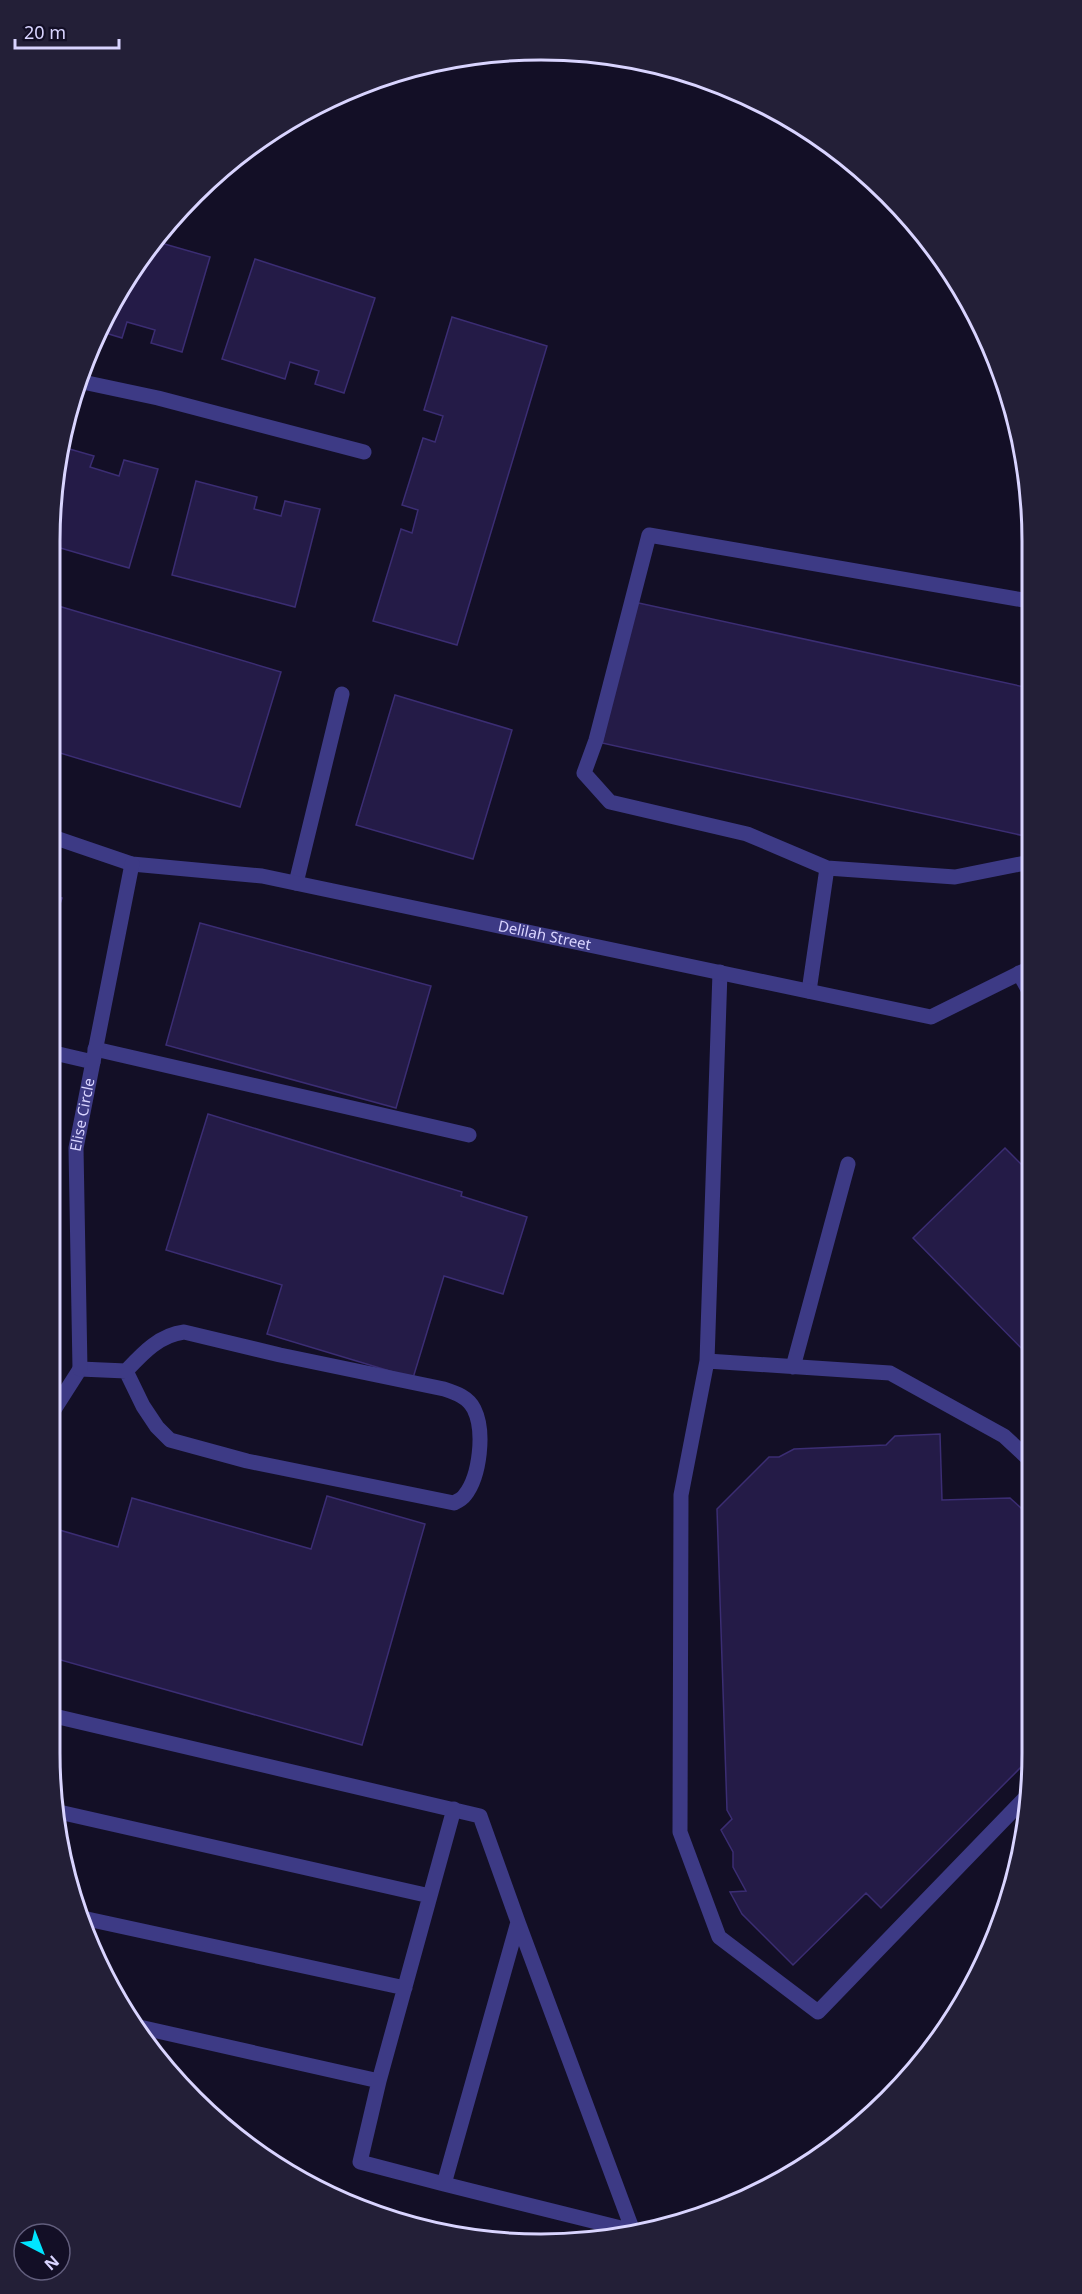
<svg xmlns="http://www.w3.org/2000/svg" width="1082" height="2294" viewBox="0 0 1082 2294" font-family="'Noto Sans',sans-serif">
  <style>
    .building { fill: #241b47; stroke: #3b2d73; stroke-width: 1.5 }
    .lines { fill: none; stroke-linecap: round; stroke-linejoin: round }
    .service { stroke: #3d3a85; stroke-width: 15 }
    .minor { stroke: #3d3a85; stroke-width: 15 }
    .labels { text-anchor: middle; stroke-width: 4.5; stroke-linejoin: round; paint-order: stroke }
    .street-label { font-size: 15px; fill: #d9d4ff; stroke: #130f26 }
    .rim { fill: none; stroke: #d9d4ff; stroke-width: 3 }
  </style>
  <rect width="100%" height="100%" fill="#130f26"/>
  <path class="building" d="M154,241l56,16 -28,95 -31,-9 4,-13 -28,-8 -5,16 -23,-7 33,-63z
    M255,259l120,39 -31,95 -29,-9 4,-13 -29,-9 -5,17 -63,-20z
    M452,317l95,29 -90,299 -84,-24 28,-92 11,4 6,-23 -16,-5 21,-67 12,4 8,-26 -19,-6z
    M59,446l35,10 -4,11 29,9 5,-16 34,9 -29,99 -79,-23z
    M196,481l61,16 -3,12 27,7 4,-15 35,8 -25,98 -123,-32z
    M634,602l395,86v149l-427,-94z
    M55,605l226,67 -41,135 -190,-57v-126z
    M395,695l117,35 -39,129 -117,-34z
    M50,894l12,4 -12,36z
    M200,923l231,63 -35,122 -230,-63z
    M208,1114l254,78 -1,4 66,21 -24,77 -59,-18 -31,102 -146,-44 15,-49 -116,-35z
    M1005,1148l26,26v184l-118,-120z
    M940,1434l2,66 68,-2 11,10 11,21v227l-151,152 -15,-15 -73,72 -51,-51 -12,-22 16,-1 -13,-24v-15l-12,-22 11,-11 -5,-9 -10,-301 52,-52h10l15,-8 92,-4 9,-9z
    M327,1496l98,28 -63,221 -312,-88v-106l6,-22 62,18 14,-49 179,51z"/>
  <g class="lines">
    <path class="service" d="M78,381l80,17 206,54
      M1029,601l-380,-66 -53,205 -12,33 26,29 137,32 80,34 128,9 75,-15
      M296,883l46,-189
      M720,972l-13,389 -26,134 -1,337 39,105 99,75 210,-217
      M1019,973l11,20
      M809,991l18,-123
      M95,1049l374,86
      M50,1052l43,10
      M707,1361l183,12 114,63 28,26
      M793,1367l55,-203
      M50,1416l30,-47 46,2 17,35 14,21 13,13 77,21 207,42c4,-2 9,-5 11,-8 15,-19 20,-64 9,-86 -6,-12 -18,-16 -30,-20l-164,-34 -96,-23c-25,3 -42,22 -58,39
      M50,1715l430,101 38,106 -74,262 -84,-22 19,-81 -244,-55
      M59,1812l371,84
      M78,1917l327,71
      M379,2081l75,-272
      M444,2184l189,47 -115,-309"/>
    <g class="minor">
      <path id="s1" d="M50,836l82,28 130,12 669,141 99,-49"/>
      <path id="s2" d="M80,1369l-4,-221 56,-284"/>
    </g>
  </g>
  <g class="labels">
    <g class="street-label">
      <text dy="5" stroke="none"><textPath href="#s1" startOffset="506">Delilah Street</textPath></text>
      <text dy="5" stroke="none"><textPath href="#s2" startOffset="255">Elise Circle</textPath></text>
    </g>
  </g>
  <path d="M0 0H1082V2294H0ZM541 60H541A481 481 0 0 1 1022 541V1753A481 481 0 0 1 541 2234H541A481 481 0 0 1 60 1753V541A481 481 0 0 1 541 60Z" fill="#231f37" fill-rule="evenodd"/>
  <path class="rim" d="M541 60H541A481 481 0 0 1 1022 541V1753A481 481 0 0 1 541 2234H541A481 481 0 0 1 60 1753V541A481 481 0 0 1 541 60Z"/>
  <g transform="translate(42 2252) rotate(138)"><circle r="28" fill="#130f26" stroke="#625e7d" stroke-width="1.5"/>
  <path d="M0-4.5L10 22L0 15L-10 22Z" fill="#00e5ff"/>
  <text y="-9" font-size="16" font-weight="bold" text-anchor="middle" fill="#d9d4ff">N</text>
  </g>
  <path d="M15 39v9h104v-9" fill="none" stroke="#d9d4ff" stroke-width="3"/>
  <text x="24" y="39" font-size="18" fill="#d9d4ff" stroke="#130f26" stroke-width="4.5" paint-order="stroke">20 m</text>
</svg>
